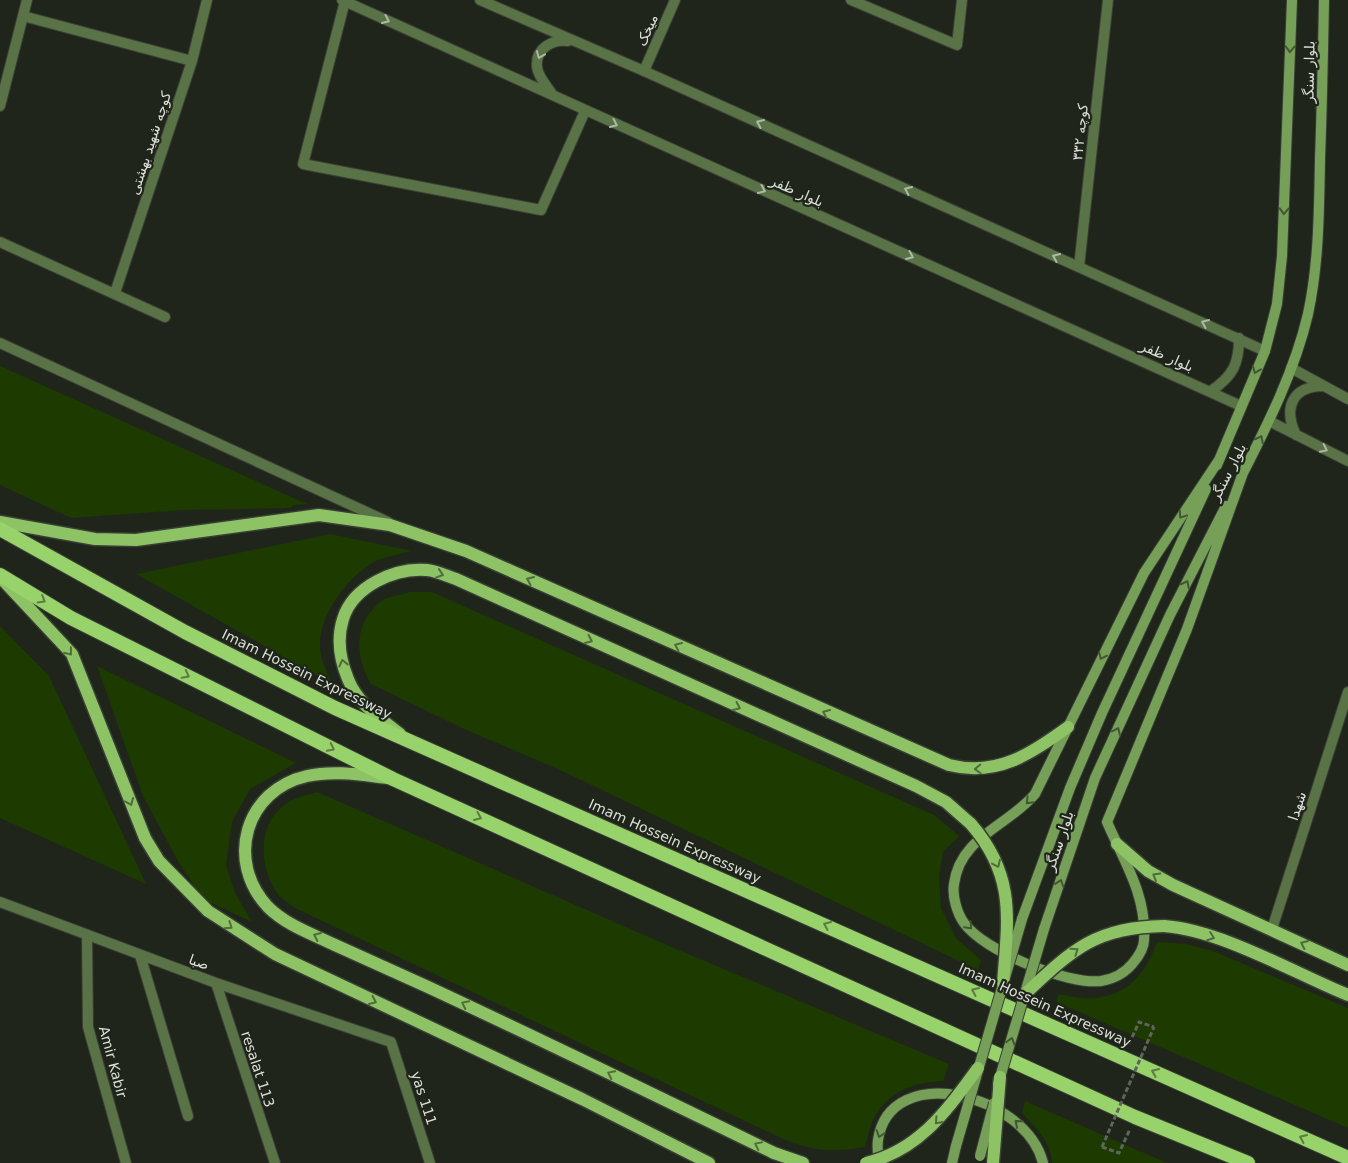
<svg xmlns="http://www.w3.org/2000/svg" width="1348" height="1163" viewBox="0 0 1348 1163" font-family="'DejaVu Sans','Noto Sans Arabic',sans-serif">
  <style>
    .green { fill: #1d3a00 }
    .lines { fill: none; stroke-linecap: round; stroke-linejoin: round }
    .minor-casing { stroke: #393f35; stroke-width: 12 }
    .tertiary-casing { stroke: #393f35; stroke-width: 12 }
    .secondary-casing { stroke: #393f35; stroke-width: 12 }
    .primary-casing { stroke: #393f35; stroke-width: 15 }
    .trunk-casing { stroke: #393f35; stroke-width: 16 }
    .path { stroke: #5f655c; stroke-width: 3; stroke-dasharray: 5 2.5; stroke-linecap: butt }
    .minor { stroke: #597246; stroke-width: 10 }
    .tertiary { stroke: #597246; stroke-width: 10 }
    .secondary { stroke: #76a058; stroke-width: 10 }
    .primary { stroke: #8dc364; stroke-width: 12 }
    .trunk { stroke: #98d26a; stroke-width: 14 }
    .secondary-bridge-casing { stroke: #393f35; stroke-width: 12; stroke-linecap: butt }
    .primary-bridge-casing { stroke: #393f35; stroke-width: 15; stroke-linecap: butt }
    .path-bridge { stroke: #5f655c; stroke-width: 3; stroke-dasharray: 5 2.5; stroke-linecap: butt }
    .secondary-bridge { stroke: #76a058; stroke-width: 10 }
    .primary-bridge { stroke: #8dc364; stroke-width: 12 }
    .oneway { stroke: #aeb9a5 }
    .oneway2 { stroke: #425633 }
    .oneway3 { stroke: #506c3c }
    .oneway4 { stroke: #5c7c42 }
    .labels { text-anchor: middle; stroke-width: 4.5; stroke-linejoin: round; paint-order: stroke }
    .street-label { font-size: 14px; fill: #dbdfd8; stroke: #1f251b }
  </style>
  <rect width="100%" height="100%" fill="#1f251b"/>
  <path class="green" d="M0,366l307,138 -14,1 -2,3 -108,2 -112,8 -71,-33z
    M330,534l82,17c-11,3 -24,5 -34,9 -28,13 -60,55 -58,87 0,12 8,26 12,37l-196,-110z
    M410,592h22l502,223 25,21 -16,16 -4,25 2,31 15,30 25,22 -3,10 -420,-201 -96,-41 -91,-44c-16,-28 -18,-59 9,-82 7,-6 21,-7 30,-10z
    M0,626l49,50 97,208 -146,-66z
    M97,666l199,97 -46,26 -18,33 -6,43 9,28 17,29 -49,-23 -24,-36 -36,-67z
    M317,792l350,153 282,119 -6,17c-27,1 -51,9 -67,33 -5,9 -8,22 -11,33 -43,8 -63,1 -101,-17l-469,-222c-6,-5 -14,-9 -18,-15 -18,-27 -20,-67 7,-88 10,-7 22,-10 33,-13z
    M1157,942l29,2 27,7 135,57v120l-292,-126 3,-8c49,13 81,-4 98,-52z
    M1025,1101l142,62h-115c-1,-21 -16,-35 -30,-50z"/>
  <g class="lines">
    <defs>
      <path id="minor" d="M851,0l106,45 5,-45
        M345,1l-42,163 238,46 44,-99
        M23,16l169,45
        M644,71l31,-71
        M0,242l165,75
        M1079,267l29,-267
        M115,293l77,-232 15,-61
        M0,902l216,81 175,59 39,121
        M1272,929l76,-237
        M87,936l1,91 38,136
        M140,955l48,161
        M216,983l59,180"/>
      <path id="tertiary" d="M342,0l899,406
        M480,0l164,71 621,280
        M552,94c-5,-8 -14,-17 -15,-27 -2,-19 16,-28 31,-26
        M0,106l27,-106
        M0,343l388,179
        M1291,368l57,31
        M1211,391c22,-15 28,-27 28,-53
        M1269,421l79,40
        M1296,435c-13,-27 -4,-49 28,-49"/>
      <path id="secondary" d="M1219,460l-75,113 -109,221c-27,32 -75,43 -81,90 -2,12 3,29 10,39 20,28 103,62 137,58 13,-2 24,-8 32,-18 5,-6 11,-15 11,-23 3,-44 -20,-79 -37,-118l80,-193 57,-159
        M1217,465l48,-114 12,-47 5,-48 10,-256
        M1242,475c26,-51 53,-105 66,-161 11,-51 11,-103 12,-155 2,-53 3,-106 4,-159
        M1022,919l48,-131 32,-75 104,-224
        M1044,929l51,-151 75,-163 56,-109
        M879,1163c-1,-7 -2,-16 -1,-23 12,-80 148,-46 165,23
        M952,1163l4,-17"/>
      <path id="primary" d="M0,522l95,17 41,1 183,-25 71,10 76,26 483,214c48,12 82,-11 119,-38
        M2,579l70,75 73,184 14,23 49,50 67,43 307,145 127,64
        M400,734c-20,-16 -43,-31 -52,-55 -8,-19 -11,-41 -5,-60 10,-33 53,-52 84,-49 10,1 20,6 29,9l460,207 30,16 25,22
        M388,778c-26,-3 -54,-8 -81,-2 -62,14 -82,85 -39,131 18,18 44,27 67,38 31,14 62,28 93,42 116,54 231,110 346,166l29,10
        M1117,844l31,27 25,14 175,80
        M1164,926c57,4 130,47 184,69"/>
      <path id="trunk" d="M0,529l185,103 150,76 1013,450
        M0,575l71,43 322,161 742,338 113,46"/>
    </defs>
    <use href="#minor" class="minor-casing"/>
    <use href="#tertiary" class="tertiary-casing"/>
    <use href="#secondary" class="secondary-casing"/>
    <use href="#primary" class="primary-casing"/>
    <use href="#trunk" class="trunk-casing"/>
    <path class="path" d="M1129,1044l10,-22 15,5
      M1102,1147l17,6 11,-24"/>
    <use href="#minor" class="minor"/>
    <use href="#tertiary" class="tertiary"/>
    <use href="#secondary" class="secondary"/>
    <use href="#primary" class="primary"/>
    <use href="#trunk" class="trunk"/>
    <defs>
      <path id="secondary-bridge" d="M998,1084l46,-155
        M956,1146l66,-227
        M980,1156l14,-53"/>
      <path id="primary-bridge" d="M971,824c45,52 37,95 32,159
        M1025,994c48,-45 71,-67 139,-68
        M866,1163c54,-13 81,-53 112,-95
        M993,1163l7,-86"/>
    </defs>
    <use href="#secondary-bridge" class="secondary-bridge-casing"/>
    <use href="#primary-bridge" class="primary-bridge-casing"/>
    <path class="path-bridge" d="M1102,1147l52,-120"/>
    <use href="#secondary-bridge" class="secondary-bridge"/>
    <use href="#primary-bridge" class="primary-bridge"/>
  </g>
  <defs><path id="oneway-chevron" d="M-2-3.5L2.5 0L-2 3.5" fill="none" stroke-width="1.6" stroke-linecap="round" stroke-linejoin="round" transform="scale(1.25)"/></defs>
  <g class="oneway">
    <use href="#oneway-chevron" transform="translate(386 20) rotate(24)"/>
    <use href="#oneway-chevron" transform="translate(540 55) rotate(113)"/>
    <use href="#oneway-chevron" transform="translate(760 123) rotate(-156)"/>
    <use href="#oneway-chevron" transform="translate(614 124) rotate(24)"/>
    <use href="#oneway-chevron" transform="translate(762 190) rotate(24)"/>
    <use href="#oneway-chevron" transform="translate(908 190) rotate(-156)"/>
    <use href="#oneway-chevron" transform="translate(910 256) rotate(24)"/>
    <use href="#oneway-chevron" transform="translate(1056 257) rotate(-156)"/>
    <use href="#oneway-chevron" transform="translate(1205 323) rotate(-156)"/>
    <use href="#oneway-chevron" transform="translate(1324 449) rotate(26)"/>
  </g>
  <g class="oneway2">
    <use href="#oneway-chevron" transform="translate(1290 49) rotate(92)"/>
    <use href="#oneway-chevron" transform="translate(1284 211) rotate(92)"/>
    <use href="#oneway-chevron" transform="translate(1256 370) rotate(113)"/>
    <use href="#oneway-chevron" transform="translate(1260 439) rotate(-63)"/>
    <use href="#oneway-chevron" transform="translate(1182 515) rotate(124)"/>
    <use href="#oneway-chevron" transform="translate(1186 584) rotate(-63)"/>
    <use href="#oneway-chevron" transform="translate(1102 656) rotate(116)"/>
    <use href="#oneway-chevron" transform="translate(1117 731) rotate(-65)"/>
    <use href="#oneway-chevron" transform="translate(1029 801) rotate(133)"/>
    <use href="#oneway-chevron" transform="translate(1060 883) rotate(-71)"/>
    <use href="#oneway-chevron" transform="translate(969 926) rotate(47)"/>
    <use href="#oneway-chevron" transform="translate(1011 1041) rotate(-74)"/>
    <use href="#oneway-chevron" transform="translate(1018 1123) rotate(-139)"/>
    <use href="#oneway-chevron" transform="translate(880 1134) rotate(108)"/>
  </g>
  <g class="oneway3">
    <use href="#oneway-chevron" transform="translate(440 574) rotate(18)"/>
    <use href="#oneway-chevron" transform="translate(530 580) rotate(-156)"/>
    <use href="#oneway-chevron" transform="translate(589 640) rotate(25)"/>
    <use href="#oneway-chevron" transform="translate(678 646) rotate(-156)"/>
    <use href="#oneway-chevron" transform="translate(69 652) rotate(52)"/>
    <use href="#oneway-chevron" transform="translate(343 663) rotate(-104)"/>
    <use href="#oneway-chevron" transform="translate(737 707) rotate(24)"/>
    <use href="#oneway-chevron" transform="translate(826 713) rotate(-156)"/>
    <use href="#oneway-chevron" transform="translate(978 769) rotate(178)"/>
    <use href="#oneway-chevron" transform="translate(130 802) rotate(68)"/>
    <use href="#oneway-chevron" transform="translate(997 864) rotate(65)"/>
    <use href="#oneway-chevron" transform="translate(1156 876) rotate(-150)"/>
    <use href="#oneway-chevron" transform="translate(229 926) rotate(34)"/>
    <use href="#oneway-chevron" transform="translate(317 936) rotate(-155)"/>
    <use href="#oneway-chevron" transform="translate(1211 937) rotate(20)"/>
    <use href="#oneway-chevron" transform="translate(1304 944) rotate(-155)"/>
    <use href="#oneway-chevron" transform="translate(1075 951) rotate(-34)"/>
    <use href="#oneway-chevron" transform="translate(373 1001) rotate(25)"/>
    <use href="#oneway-chevron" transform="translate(465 1004) rotate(-154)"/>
    <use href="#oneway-chevron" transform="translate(611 1074) rotate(-154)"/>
    <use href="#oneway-chevron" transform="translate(938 1121) rotate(132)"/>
    <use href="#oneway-chevron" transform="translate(758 1145) rotate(-154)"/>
  </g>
  <g class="oneway4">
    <use href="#oneway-chevron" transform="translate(42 600) rotate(31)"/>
    <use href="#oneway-chevron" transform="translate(186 675) rotate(27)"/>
    <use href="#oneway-chevron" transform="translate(331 748) rotate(27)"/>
    <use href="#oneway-chevron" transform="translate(478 817) rotate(24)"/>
    <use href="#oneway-chevron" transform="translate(827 925) rotate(-156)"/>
    <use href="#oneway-chevron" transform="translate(975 991) rotate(-156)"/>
    <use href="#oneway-chevron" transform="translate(1155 1072) rotate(-156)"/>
    <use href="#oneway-chevron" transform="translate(1303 1138) rotate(-156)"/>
  </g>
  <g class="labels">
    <g class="street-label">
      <text transform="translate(647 30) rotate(-66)" y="5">میخک</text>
      <text transform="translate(1309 72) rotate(-89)" y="5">بلوار سنگر</text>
      <text transform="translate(1080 132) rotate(-84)" y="5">کوچه ۳۳۲</text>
      <text transform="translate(150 143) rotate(-72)" y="5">کوچه شهید بهشتی</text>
      <text transform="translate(797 191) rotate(24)" y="5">بلوار ظفر</text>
      <text transform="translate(1167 356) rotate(24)" y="5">بلوار ظفر</text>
      <text transform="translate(1228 472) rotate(-63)" y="5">بلوار سنگر</text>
      <text transform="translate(307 674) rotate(26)" y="5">Imam Hossein Expressway</text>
      <text transform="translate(1297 806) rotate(-72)" y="5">شهدا</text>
      <text transform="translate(675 841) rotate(24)" y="5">Imam Hossein Expressway</text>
      <text transform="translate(1059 841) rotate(-71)" y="5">بلوار سنگر</text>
      <text transform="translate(199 962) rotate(20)" y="5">صبا</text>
      <text transform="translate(1045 1005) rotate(24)" y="5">Imam Hossein Expressway</text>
      <text transform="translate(113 1062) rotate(75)" y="5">Amir Kabir</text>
      <text transform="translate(258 1069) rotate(72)" y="5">resalat 113</text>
      <text transform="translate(424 1098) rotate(72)" y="5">yas 111</text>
    </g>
  </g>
</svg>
